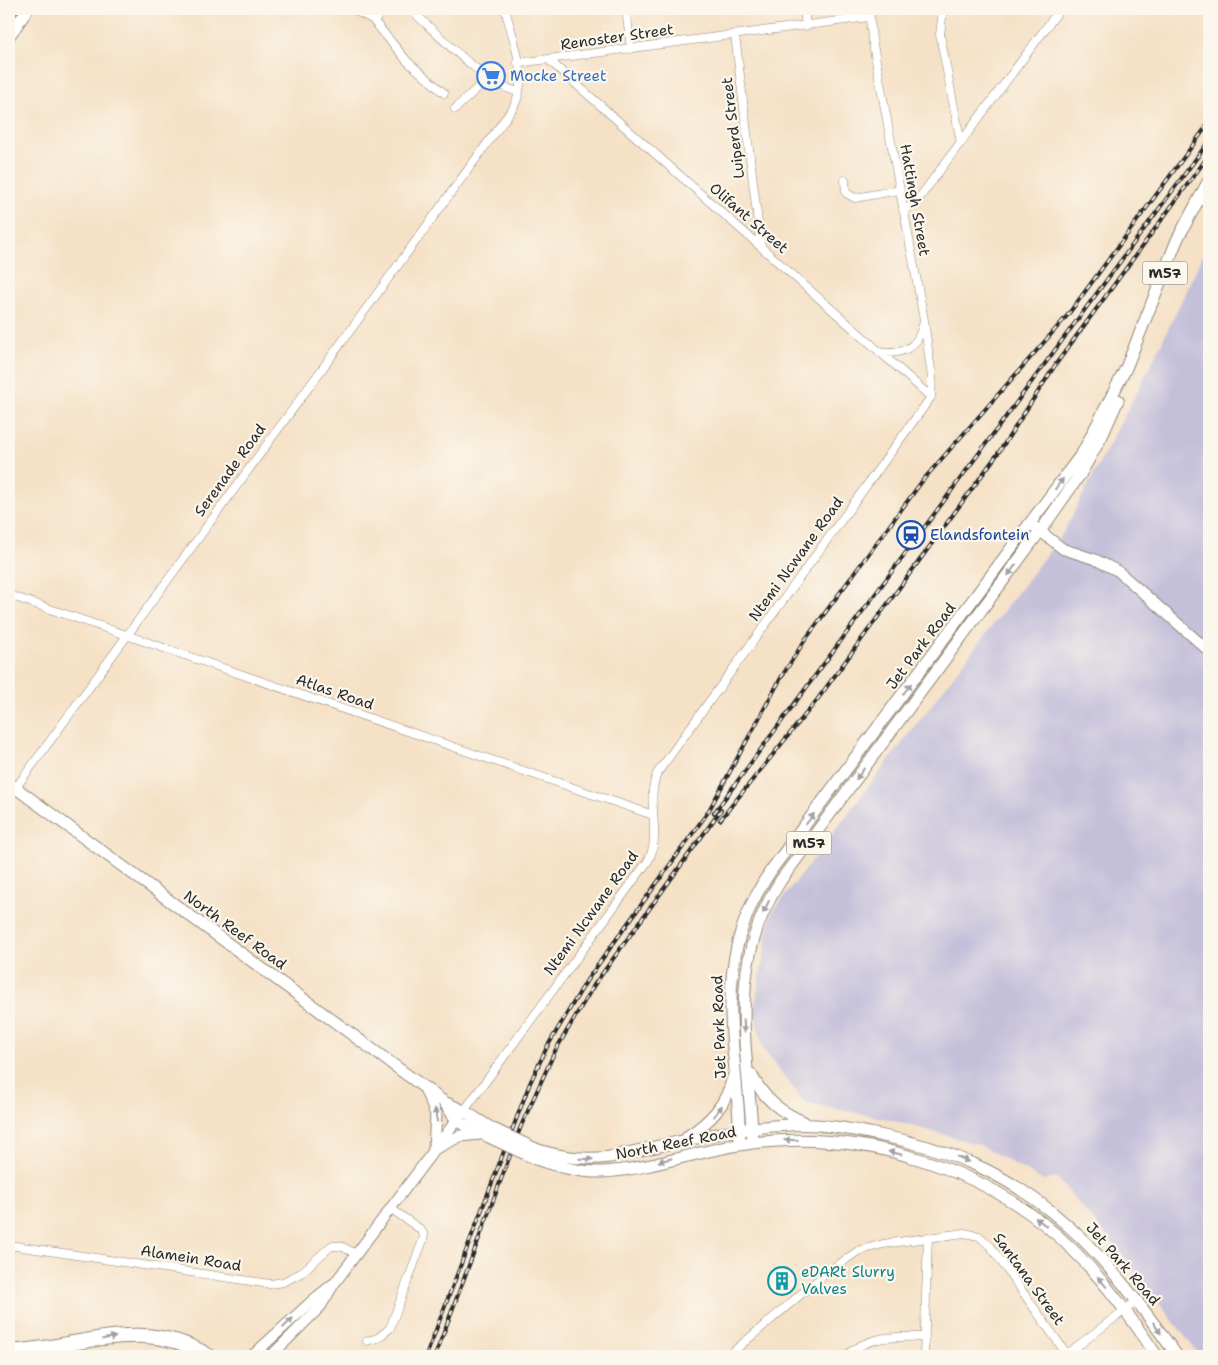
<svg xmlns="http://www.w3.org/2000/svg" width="1218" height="1365" viewBox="0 0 1218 1365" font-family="'Shantell Sans',sans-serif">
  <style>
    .industrial { fill: #c5c0da }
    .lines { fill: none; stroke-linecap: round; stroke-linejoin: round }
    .street-casing { stroke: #908678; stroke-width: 9 }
    .secondary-casing { stroke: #908678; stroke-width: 12 }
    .primary-casing { stroke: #908678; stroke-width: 13 }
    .highway-casing { stroke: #908678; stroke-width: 16 }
    .street { stroke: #fff; stroke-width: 8 }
    .secondary { stroke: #fff; stroke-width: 10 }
    .primary { stroke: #fff; stroke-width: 11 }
    .highway { stroke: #fff; stroke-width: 14 }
    .rail-casing { stroke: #2b2b2b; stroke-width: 4 }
    .rail { stroke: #fbf7ec; stroke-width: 2; stroke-dasharray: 5.5; stroke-linecap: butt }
    .primary-bridge-casing { stroke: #908678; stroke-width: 13; stroke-linecap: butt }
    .primary-bridge { stroke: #fff; stroke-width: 11 }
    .oneway { fill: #a0a0a0 }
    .labels { text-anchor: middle; stroke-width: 4.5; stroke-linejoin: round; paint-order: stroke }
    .shield { fill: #fbf7ec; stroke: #696865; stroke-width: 1 }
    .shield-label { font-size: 14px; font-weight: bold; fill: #2b2b2b }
    .street-label { font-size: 15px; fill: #2b2b2b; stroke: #fbf7ec }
    .shop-label { font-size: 15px; fill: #366cbe; stroke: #fbf7ec; text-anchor: start }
    .transit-label { font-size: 15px; fill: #164399; stroke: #fbf7ec; text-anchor: start }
    .culture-label { font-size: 15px; fill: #0d838f; stroke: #fbf7ec; text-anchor: start }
  </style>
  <rect width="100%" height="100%" fill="#fbf7ec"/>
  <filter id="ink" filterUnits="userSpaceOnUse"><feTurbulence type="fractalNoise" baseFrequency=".02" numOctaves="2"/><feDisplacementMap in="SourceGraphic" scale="10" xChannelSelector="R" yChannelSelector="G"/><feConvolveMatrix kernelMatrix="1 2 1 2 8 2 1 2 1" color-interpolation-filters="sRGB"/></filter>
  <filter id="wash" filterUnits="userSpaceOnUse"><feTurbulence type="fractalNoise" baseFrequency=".0096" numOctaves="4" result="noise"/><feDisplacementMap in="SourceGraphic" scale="20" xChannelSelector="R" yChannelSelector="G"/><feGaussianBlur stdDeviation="1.12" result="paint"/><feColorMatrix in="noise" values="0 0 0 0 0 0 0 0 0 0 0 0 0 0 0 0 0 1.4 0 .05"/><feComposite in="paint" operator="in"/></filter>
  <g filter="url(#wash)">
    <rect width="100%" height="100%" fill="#f5e1c6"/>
    <path class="industrial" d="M1209,242v1114h-9l-88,-114 -55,-64 -13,3 -64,-36 -93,-26 -82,-16 -42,-54 -9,-38 17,-97 292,-381 93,-178z"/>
  </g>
  <g filter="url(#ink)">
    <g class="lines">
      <defs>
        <path id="street" d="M352,9l20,10 36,43 36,31
          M410,9c27,24 75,76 109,83
          M626,9l5,40
          M804,9l2,17
          M943,9l-3,26 21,108
          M374,21l11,-12
          M735,35l26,212
          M550,61l381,336
          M518,63l351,-46
          M455,109l33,-31
          M845,180l1,13 9,5 44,-8
          M903,210l11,-5 146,-196
          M880,353c23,1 37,-4 43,-28
          M9,595l644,220
          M9,797l504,-689c17,-30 0,-68 -8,-99
          M464,1111l184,-250c15,-27 -4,-61 10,-89l273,-375 1,-19 -8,-58 -52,-281 -3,-30
          M9,1245l261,39 13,-2 18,-9 30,-27h10l15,8
          M367,1341l11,-3 12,-10 33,-88 1,-5 -4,-6 -30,-21
          M1067,1354l71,-54
          M728,1356l97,-82 33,-23 25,-7 81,-11 15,3 12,11 77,109
          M845,1356c25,-21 49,-20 80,-19
          M924,1356l4,-119"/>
        <path id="secondary" d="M1035,527l28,22 31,10 24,12 91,80
          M252,1356l60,-55 21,-17
          M271,1356l50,-50 13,-22 127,-170"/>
        <path id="primary" d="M9,13l3,-4
          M9,36l19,-27
          M9,783l435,319 20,9 27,17
          M751,1074c13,25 28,37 53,48
          M426,1091l10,23 -2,35
          M444,1102l13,19 32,16
          M688,1136c23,-15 38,-31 45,-59
          M753,1143c-5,-94 -28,-178 28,-263l265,-357 35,-50 21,-37 16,-36
          M740,1144c-2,-103 -33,-181 32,-275l311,-417 43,-84 51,-128 32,-60
          M434,1149l26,-13 20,-2
          M538,1150c25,8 47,10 72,7 60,-13 118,-29 179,-32 30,-2 61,4 90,10 146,28 217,105 298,221
          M536,1159c20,7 43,14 66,13 46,-2 91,-20 137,-27 117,-19 250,21 334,105 33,32 59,69 84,106"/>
        <path id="highway" d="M9,1352c71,-4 133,-37 200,4"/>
      </defs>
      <use href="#street" class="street-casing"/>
      <use href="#secondary" class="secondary-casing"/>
      <use href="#primary" class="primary-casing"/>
      <use href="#highway" class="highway-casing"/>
      <use href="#street" class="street"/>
      <use href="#secondary" class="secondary"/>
      <use href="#primary" class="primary"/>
      <use href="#highway" class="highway"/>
      <defs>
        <path id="rail" d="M714,813l495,-672
          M720,820l97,-120 182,-248 57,-88 153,-209
          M426,1356l104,-273 17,-36 40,-67 121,-168 74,-136 23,-36 118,-160 144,-164 142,-193
          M435,1356l86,-230 34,-75 39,-66 127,-175"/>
      </defs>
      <use href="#rail" class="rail-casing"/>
      <use href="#rail" class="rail"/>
      <defs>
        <path id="primary-bridge" d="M491,1128l47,22
          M489,1137l47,22"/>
      </defs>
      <use href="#primary-bridge" class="primary-bridge-casing"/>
      <use href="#primary-bridge" class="primary-bridge"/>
    </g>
    <defs><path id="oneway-solid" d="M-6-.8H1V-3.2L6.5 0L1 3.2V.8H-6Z" transform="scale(1.25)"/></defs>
    <g class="oneway">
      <use href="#oneway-solid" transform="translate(1059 484) rotate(-53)"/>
      <use href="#oneway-solid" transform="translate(1012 570) rotate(126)"/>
      <use href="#oneway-solid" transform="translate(907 689) rotate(-53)"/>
      <use href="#oneway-solid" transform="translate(860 774) rotate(126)"/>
      <use href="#oneway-solid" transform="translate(810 819) rotate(-53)"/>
      <use href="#oneway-solid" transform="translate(766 907) rotate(116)"/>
      <use href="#oneway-solid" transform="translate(744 1026) rotate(87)"/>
      <use href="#oneway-solid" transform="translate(718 1111) rotate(-54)"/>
      <use href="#oneway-solid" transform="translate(436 1115) rotate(-99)"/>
      <use href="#oneway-solid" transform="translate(791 1140) rotate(180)"/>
      <use href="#oneway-solid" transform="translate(895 1153) rotate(-167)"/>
      <use href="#oneway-solid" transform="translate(586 1159) rotate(1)"/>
      <use href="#oneway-solid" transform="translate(963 1159) rotate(23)"/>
      <use href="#oneway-solid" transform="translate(665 1160) rotate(166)"/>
      <use href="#oneway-solid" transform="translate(1041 1222) rotate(-143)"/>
      <use href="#oneway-solid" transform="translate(1102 1282) rotate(-131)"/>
      <use href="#oneway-solid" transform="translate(288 1323) rotate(-44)"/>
      <use href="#oneway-solid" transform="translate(1157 1328) rotate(55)"/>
      <use href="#oneway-solid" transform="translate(109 1338) rotate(-9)"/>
    </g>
  </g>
  <defs>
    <symbol id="supermarket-ring" viewBox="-11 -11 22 22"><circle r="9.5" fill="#fbf7ec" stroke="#3f7fe0" stroke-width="1.5"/><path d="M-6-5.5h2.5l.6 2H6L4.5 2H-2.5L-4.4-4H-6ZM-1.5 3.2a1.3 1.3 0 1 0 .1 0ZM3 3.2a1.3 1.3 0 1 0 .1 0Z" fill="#3f7fe0"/></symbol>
    <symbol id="station-ring" viewBox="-11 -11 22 22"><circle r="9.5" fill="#fbf7ec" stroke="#1a4fb4" stroke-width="1.5"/><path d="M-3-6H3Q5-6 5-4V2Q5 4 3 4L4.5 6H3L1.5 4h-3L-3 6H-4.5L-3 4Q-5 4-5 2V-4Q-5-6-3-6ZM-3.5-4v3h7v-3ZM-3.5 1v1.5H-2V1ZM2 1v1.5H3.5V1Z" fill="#1a4fb4"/></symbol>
    <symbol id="building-ring" viewBox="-11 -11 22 22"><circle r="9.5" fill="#fbf7ec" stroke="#0f9aa8" stroke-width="1.5"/><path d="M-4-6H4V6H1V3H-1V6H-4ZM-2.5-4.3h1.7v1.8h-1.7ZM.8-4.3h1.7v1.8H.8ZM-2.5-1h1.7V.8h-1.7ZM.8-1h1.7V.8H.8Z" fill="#0f9aa8"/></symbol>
  </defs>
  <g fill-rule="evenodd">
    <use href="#supermarket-ring" x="475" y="60" width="32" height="32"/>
    <use href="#station-ring" x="895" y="519" width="32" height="32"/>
    <use href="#building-ring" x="766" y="1265" width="32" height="32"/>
  </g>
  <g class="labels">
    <g class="shield">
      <rect x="1142.5" y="261.5" width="45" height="23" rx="4"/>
      <rect x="786.5" y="831.5" width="45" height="23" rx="4"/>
    </g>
    <g class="shield-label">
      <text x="1165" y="278">M57</text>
      <text x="809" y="848">M57</text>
    </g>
    <g class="street-label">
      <text transform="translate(617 37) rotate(-8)" y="5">Renoster Street</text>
      <text transform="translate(733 128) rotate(-97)" y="5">Luiperd Street</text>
      <text transform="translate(915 200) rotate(80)" y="5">Hattingh Street</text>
      <text transform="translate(749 218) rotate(41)" y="5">Olifant Street</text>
      <text transform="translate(230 470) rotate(-54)" y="5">Serenade Road</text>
      <text transform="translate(796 559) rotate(-54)" y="5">Ntemi Ncwane Road</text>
      <text transform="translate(921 646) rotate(-53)" y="5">Jet Park Road</text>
      <text transform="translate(335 692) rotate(19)" y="5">Atlas Road</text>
      <text transform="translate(591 913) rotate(-54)" y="5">Ntemi Ncwane Road</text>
      <text transform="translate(235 930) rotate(36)" y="5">North Reef Road</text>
      <text transform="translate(719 1027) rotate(-92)" y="5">Jet Park Road</text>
      <text transform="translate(676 1143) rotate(-11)" y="5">North Reef Road</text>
      <text transform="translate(191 1258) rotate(9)" y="5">Alamein Road</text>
      <text transform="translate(1123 1264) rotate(49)" y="5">Jet Park Road</text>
      <text transform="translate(1029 1279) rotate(54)" y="5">Santana Street</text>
    </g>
    <g class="shop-label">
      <text x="510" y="81">Mocke Street</text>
    </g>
    <g class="transit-label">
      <text x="930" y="540">Elandsfontein</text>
    </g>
    <g class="culture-label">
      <text x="801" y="1277">eDARt Slurry<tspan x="801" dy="17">Valves</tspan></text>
    </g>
  </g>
  <rect width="1218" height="1365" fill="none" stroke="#fbf7ec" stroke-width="30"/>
</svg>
